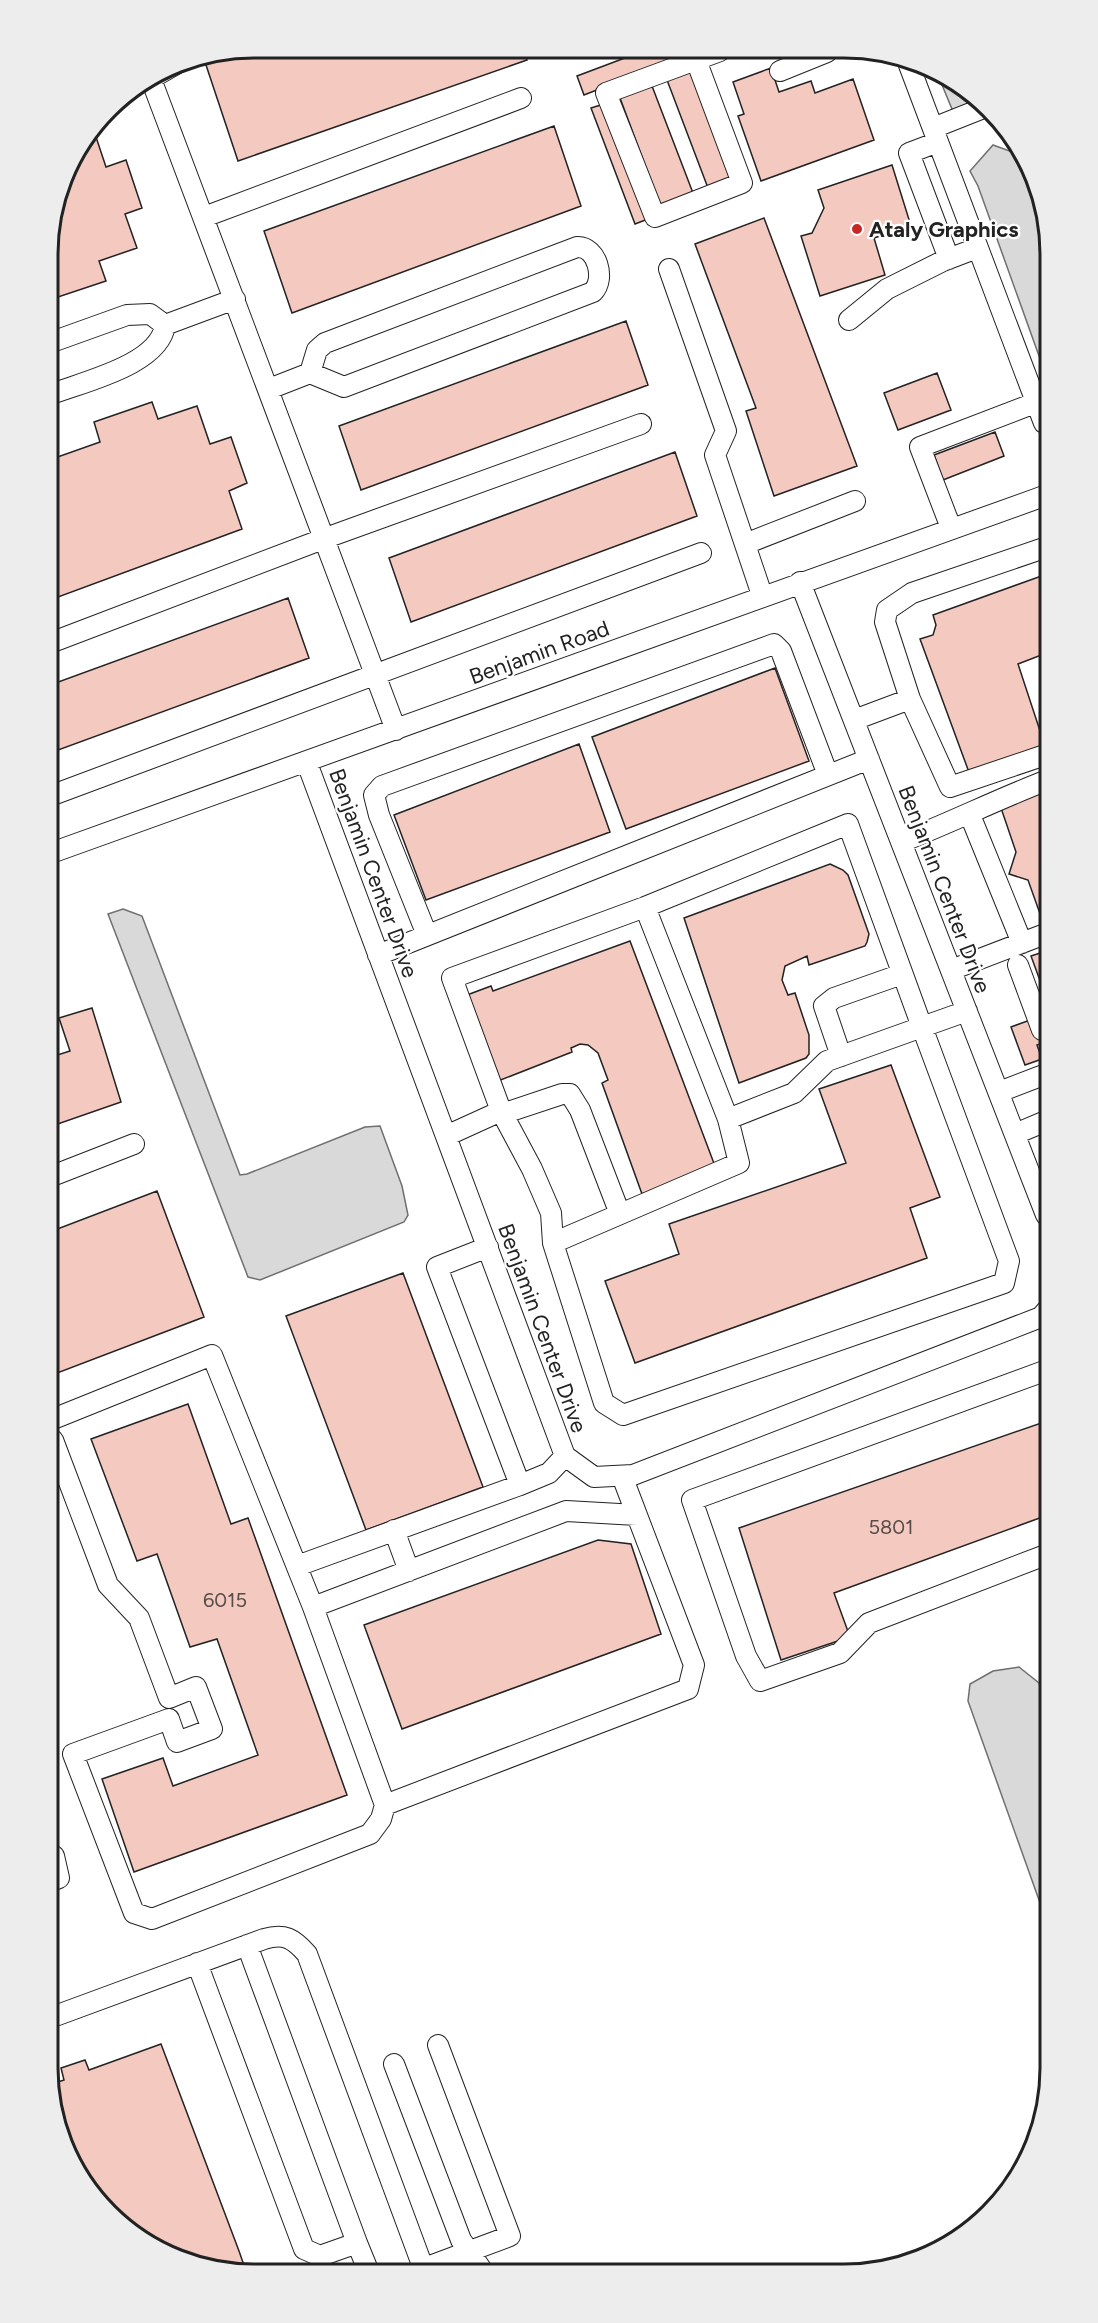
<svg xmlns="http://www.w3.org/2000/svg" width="1098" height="2323" viewBox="0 0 1098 2323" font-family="Figtree,sans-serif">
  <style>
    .water { fill: #d9d9d9; stroke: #6f6f6f; stroke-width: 1.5 }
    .building { fill: #f3c9c0; stroke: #222; stroke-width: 1.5 }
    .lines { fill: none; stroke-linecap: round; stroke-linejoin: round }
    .minor-casing { stroke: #222; stroke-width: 22 }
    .minor { stroke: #fff; stroke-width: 20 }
    .poi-dot { fill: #c62828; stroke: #fff; stroke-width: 2 }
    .labels { text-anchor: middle; stroke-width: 4.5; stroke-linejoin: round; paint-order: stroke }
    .number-label { font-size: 20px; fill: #564c4a }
    .poi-label { font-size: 22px; font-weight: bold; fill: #222; stroke: #fff; text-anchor: start }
    .street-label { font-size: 22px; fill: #222; stroke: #fff }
    .rim { fill: none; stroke: #222; stroke-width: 3 }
  </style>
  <rect width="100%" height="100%" fill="#fff"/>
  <path class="water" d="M940,80l40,20 -11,13 -17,-4z
    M993,145l25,9 25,55v158l-65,-181 -8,-15z
    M123,909l19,7 98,259 7,-1 118,-47 15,-1 22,60 6,29 -4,7 -144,58 -12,-3 -140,-363z
    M1019,1667l20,16 9,25 1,220 -81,-227 2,-17 23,-13z"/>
  <path class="building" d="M255,48l269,2 3,10 -289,101 -33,-99z
    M646,50l51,1 -113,44 -7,-19z
    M771,68l8,24 32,-11 4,12 38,-14 21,61 -113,41 -23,-65 6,-2 -11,-32z
    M691,71l41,108 -24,9 -41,-108z
    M652,86l41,107 -33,12 -40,-107z
    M604,104l44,115 -13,5 -44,-116z
    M554,126l27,80 -289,107 -28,-82z
    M94,131l12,36 20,-7 16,48 -17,6 12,34 -38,13 7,20 -57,19 -1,-59 21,-78z
    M892,165l19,61 -37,12 11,37 -65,21 -19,-60 11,-3 12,-25 -6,-18z
    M764,218l93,248 -83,30 -28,-85 10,-3 -61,-164z
    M626,321l22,64 -287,105 -22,-64z
    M937,373l14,37 -53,20 -14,-37z
    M152,402l6,17 39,-13 13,38 21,-7 16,46 -18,8 13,38 -192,71 -1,-140 51,-18 -6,-20z
    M995,432l9,24 -61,24 -9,-25z
    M675,452l22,64 -286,106 -22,-64z
    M1044,575v79l-26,10 27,82 -75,29 -50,-136 13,-4 3,-10 -3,-10z
    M288,598l21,60 -259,95v-68z
    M775,668l34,93 -183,68 -34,-92z
    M579,744l31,88 -184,68 -32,-85z
    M1045,791v133l-1,1 -16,-45 -19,-6 7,-22 -15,-44z
    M830,864l13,6 5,5 21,59 -2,8 -2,4 -56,19 -2,-9 -22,10 -3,14 6,15 7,-2 14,42v19l-3,4 -67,25 -55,-165z
    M630,941l85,225 -73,28 -40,-111 6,-3 -10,-27 -10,-8 -8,-1 -9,4 1,4 -74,29 -31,-86 24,-9 2,5z
    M1046,951v46l-15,-41z
    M92,1008l29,94 -69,24 -1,-69 19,-6 -11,-33z
    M1030,1020l16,9v13l-9,3 5,14 -17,6 -14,-38z
    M891,1065l49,132 -30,11 17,50 -292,105 -30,-82 74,-27 -10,-30 177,-61 -27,-74z
    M157,1191l47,126 -152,58v-144z
    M403,1273l80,214 -117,43 -80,-214z
    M188,1404l43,120 17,-6 99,277 -213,77 -32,-93 61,-21 10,28 85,-31 -41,-116 -27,8 -33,-93 -20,7 -46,-122z
    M1047,1421l1,94 -214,78 16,44 -69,23 -42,-132z
    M598,1540l33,4 30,90 -259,95 -38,-104z
    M161,2044l78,207 7,20h-31l-97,-48 -42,-51 -21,-50v-39l9,-3 -3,-12 24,-8 4,10z"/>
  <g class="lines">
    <defs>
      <path id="minor" d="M696,60l46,123 -87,34 -49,-124 114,-42
        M909,65l135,358
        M780,71l47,-19
        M150,79l28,-16
        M151,79l245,651
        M933,128l53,-21
        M938,142l-29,11 40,106
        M204,217l317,-119
        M669,269l57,162 -11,24 47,140
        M849,320l38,-31 56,-28 34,-13
        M165,325l70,-26
        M49,343l78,-28 23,-1 15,11
        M269,389l41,-16 7,-23 8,-7 252,-96c20,-1 29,32 16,45l-249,95 -34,-14
        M49,395c33,-13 111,-30 116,-70
        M951,528l-31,-81 115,-44
        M745,544l110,-43
        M800,582l246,633
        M50,643l273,-104 318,-115
        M910,699l-25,-77 2,-12 25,-17 132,-45
        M854,720l56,-21 40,88 95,-32
        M307,763l258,693 29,21 39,-2 408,-158 6,-7
        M50,796l651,-243
        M970,815l52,128
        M901,842c49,-19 95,-42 144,-61
        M51,853l993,-357
        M427,935l-48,-120 -5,-20 8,-9 392,-142 7,7 47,124
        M378,955l491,-196
        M1018,965l24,65
        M951,970l94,-36
        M922,1027l87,234 -5,22 -381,132 -19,-12 -51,-160 186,-80 -11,-44 66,-26 33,-32z
        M841,1056l-17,-50 10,-8 68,-24
        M999,1092l47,-18
        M502,1114l60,-20h8l10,16 40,104
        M728,1119l-83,-212 203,-83 74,203 45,-16
        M1015,1134l31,-13
        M446,1136l55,-25
        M52,1176l82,-32
        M553,1243l-2,-30 -19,-44 -31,-58 -49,-133 193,-71
        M1047,1370l-355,130 54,156 14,25 80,-28 29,-30 179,-69
        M53,1419l159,-64 101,252
        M53,1440l55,145 31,33 30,80 27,-11 16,42 -35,13 -8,-23 -96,35 61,159 18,6 218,-85 11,-15 4,-14
        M622,1476l72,189 -6,24 -303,116 -72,-198 253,-96 71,4
        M520,1485l29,-12 16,-17
        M394,1530l15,41
        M297,1566l223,-81 -83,-218 51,-20
        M54,1856l5,22 -5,2
        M247,1945l110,298
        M197,1963l107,286 16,7 37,-13 11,27
        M55,2016l209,-77c20,-6 29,-1 43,15l117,316
        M394,2064l67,176 21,30
        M419,2270l91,-34 -72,-191"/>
    </defs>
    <use href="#minor" class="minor-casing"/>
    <use href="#minor" class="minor"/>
  </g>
  <circle class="poi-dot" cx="857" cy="229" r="6"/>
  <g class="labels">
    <g class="number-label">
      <text x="891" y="1534">5801</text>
      <text x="225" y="1607">6015</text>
    </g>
    <g class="poi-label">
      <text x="869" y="237">Ataly Graphics</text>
    </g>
    <g class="street-label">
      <text transform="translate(539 652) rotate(-20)" y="8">Benjamin Road</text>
      <text transform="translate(374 873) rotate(70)" y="8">Benjamin Center Drive</text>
      <text transform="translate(945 889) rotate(69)" y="8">Benjamin Center Drive</text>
      <text transform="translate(543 1328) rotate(70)" y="8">Benjamin Center Drive</text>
    </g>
  </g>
  <path d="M0 0H1098V2323H0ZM254 58H844A196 196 0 0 1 1040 254V2068A196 196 0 0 1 844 2264H254A196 196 0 0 1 58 2068V254A196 196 0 0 1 254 58Z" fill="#ededed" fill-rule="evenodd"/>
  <path class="rim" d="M254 58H844A196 196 0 0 1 1040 254V2068A196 196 0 0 1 844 2264H254A196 196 0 0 1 58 2068V254A196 196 0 0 1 254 58Z"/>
</svg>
